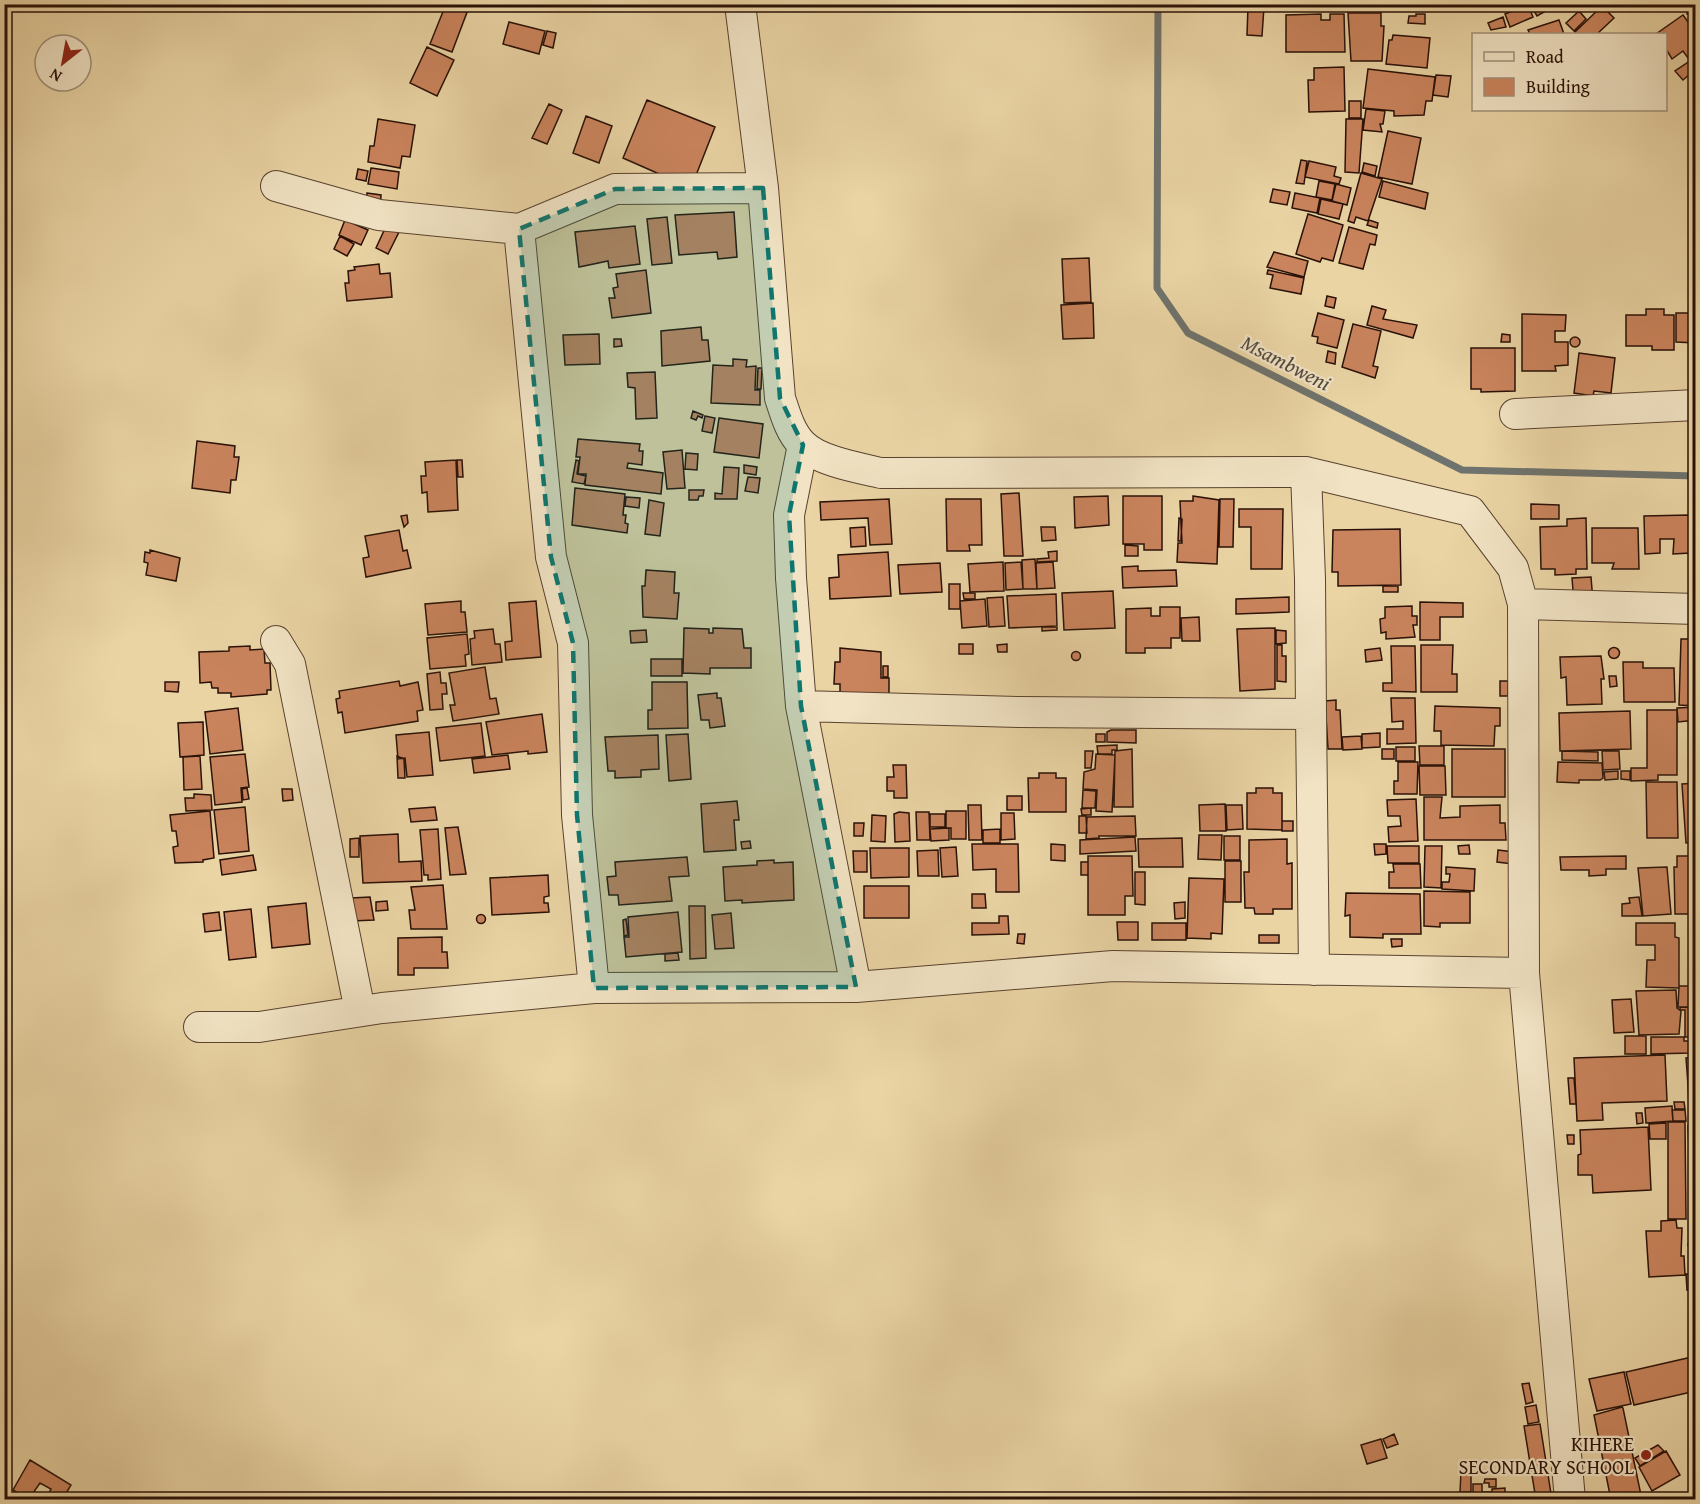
<svg xmlns="http://www.w3.org/2000/svg" width="1700" height="1504" viewBox="0 0 1700 1504" font-family="'Gentium Book Plus',serif">
  <style>
    .lines { fill: none; stroke-linecap: round; stroke-linejoin: round }
    .stream { stroke: #6f736d; stroke-width: 7 }
    .building { fill: #ca845d; stroke: #291107; stroke-width: 1.5 }
    .minor-casing { stroke: #59422e; stroke-width: 32 }
    .minor { stroke: #f1e3c4; stroke-width: 30 }
    .marked { fill: #0f766e; fill-opacity: 0.2; stroke: #0f766e; stroke-width: 4.5; stroke-dasharray: 12 8; stroke-linejoin: round }
    .poi-dot { fill: #8f2418; stroke: #f1e3c4; stroke-width: 2 }
    .labels { text-anchor: middle; stroke-width: 4.5; stroke-linejoin: round; paint-order: stroke }
    .poi-label { font-size: 20px; fill: #291107; stroke: #f1e3c4; text-anchor: end }
    .water-label { font-size: 21px; font-style: italic; fill: #524a42; stroke: #f1e3c4 }
  </style>
  <rect width="100%" height="100%" fill="#ead4a4"/>
  <filter id="stains"><feTurbulence type="fractalNoise" baseFrequency=".00333" numOctaves="4"/><feColorMatrix values="0 0 0 0 .2 0 0 0 0 .09 0 0 0 0 .02 0 0 0 .5 -.17"/></filter>
  <radialGradient id="worn" r=".72"><stop offset=".6" stop-color="#630" stop-opacity="0"/><stop offset="1" stop-color="#630" stop-opacity=".3"/></radialGradient>
  <g class="lines">
    <path class="stream" d="M1158,4l-1,284 31,45 274,137 234,6"/>
  </g>
  <path class="building" d="M446,4l23,3 -17,45 -22,-8z
    M1347,4h18v7h-18z
    M1373,4h48v5h-48z
    M1530,4h22l1,3 -16,9z
    M1687,4h9v10h-9z
    M1528,5l5,12 -23,10 -5,-13z
    M1248,6l16,1 -2,29 -15,-1z
    M1602,6l12,12 -17,16h-20l-2,-2z
    M1579,11l7,8 -12,12 -8,-8z
    M1348,13h33v13h3l-2,35h-31z
    M1321,14v6h9v-6h14l1,38h-59v-37z
    M1416,14h9v10l-17,-1 1,-7h7z
    M1683,15l13,18v11l-4,2 4,6 -8,6 -5,-7 -11,8 -6,-10v-15h-10z
    M1503,17l3,10 -15,3 -3,-7z
    M1559,20l5,14h-34l-2,-4z
    M509,22l36,9 -6,23 -36,-10z
    M547,31l9,2 -3,15 -10,-3z
    M1393,35l37,3 -3,30 -41,-4 3,-24h3z
    M427,47l27,13 -17,36 -27,-13z
    M1696,57v12l-13,11 -8,-9z
    M1344,67l1,44 -36,1 -1,-32h6v-12z
    M1368,69l67,8 -3,24h-6l-2,14 -30,1v-5l-31,-3z
    M1436,75l15,1 -3,21 -15,-2z
    M647,100l68,27 -24,61 -68,-30z
    M1349,101h12v17h-12z
    M549,104l13,6 -15,34 -15,-6z
    M1366,109l19,2 -2,13h-3l2,8 -19,-2z
    M586,116l26,10 -13,37 -26,-10z
    M378,119l37,6 -5,32 -8,-1 -2,12 -32,-6 2,-16h4z
    M1346,119h17l-4,54 -14,-1z
    M1388,131l33,7 -9,46 -34,-7z
    M1301,160l6,1 -3,23 -8,-1z
    M1309,161l27,6 -2,9 7,2 -2,6 -34,-7z
    M1364,163l13,3 -2,10 -13,-4z
    M371,168l28,4 -2,17 -29,-5z
    M358,169l10,2 -2,10 -10,-2z
    M1361,173l21,6 -14,42 -12,-4 -2,6 -6,-2z
    M1319,181l16,3 -3,16 -16,-3z
    M1383,181l45,12 -3,16 -46,-12z
    M1336,184l15,4 -4,17 -15,-4z
    M1273,189l17,3 -3,13 -17,-3z
    M367,193l14,2 -1,17 -15,-2z
    M1295,193l25,5 -3,15 -25,-5z
    M1321,199l22,5 -4,15 -21,-5z
    M734,212l3,45 -19,2 -1,-7 -38,3 -4,-40z
    M1308,214l35,11 -10,36 -11,-3 -2,4 -24,-8z
    M667,217l5,46 -20,2 -5,-46z
    M345,220l23,10 -7,15 -22,-10z
    M1369,220l9,3 -1,5 -10,-3z
    M388,222l13,6 -13,26 -12,-6z
    M635,226l5,38 -31,4 -1,-7 -29,6 -4,-35z
    M1349,227l28,8 -2,10 -5,-1 -7,25 -24,-6z
    M340,236l14,8 -7,12 -13,-7z
    M1274,252l34,9 -4,16 -37,-10z
    M1089,258l2,44 -27,1 -2,-44z
    M379,264l1,10 10,-1 2,24 -45,4 -2,-18h4l-1,-12 7,-1 -1,-3z
    M646,270l5,43 -39,5 -3,-20h6l-2,-10 5,-1 -2,-13z
    M1268,270l36,8 -3,16 -31,-6 3,-13 -6,-1z
    M1327,296l9,2 -2,10 -9,-2z
    M1093,303l1,35 -31,1 -2,-34z
    M1372,306l14,4 -3,9 34,6 -4,13 -46,-13z
    M1646,309h18v6h10v35h-22v-4h-26v-31h20z
    M1318,313l26,7 -7,28 -20,-5 1,-6 -6,-1z
    M1676,313h20v30l-20,-1z
    M1522,314l44,1 -1,16h-10v11h13v23l-13,1 1,5h-34z
    M1353,324l28,7 -8,35 5,1 -3,11 -33,-11z
    M701,327l1,13h6l2,21 -48,5 -1,-35z
    M599,334l1,30 -35,1 -2,-30z
    M1502,334l8,1v7h-9z
    M1570 342a5 5 0 1 1 10 0a5 5 0 1 1-10 0Z
    M614,339h7l1,7 -8,1z
    M1471,348h44v43l-34,1v-3h-10z
    M1328,351l8,2 -1,11 -9,-2z
    M1579,353l36,5 -4,35 -17,-2 -1,5 -19,-3z
    M733,359l14,1 -1,7 10,-1 -1,24h5v15l-49,-2 2,-38 20,1z
    M758,368h4l-1,21h-4z
    M655,372l2,46 -21,1 -1,-31 -7,-1 -1,-14z
    M693,411l10,4 -1,3 -4,-2 -2,4 -5,-2z
    M705,416l10,2 -3,15 -10,-2z
    M719,418l44,6 -4,34 -45,-6z
    M578,439l62,5 -1,7h4l-1,14 -14,-2 -1,5 36,5 -2,21 -76,-9 1,-11h-8l2,-17h-4z
    M197,441l38,5 -1,11h5l-3,23h-5l-1,13 -38,-5z
    M682,450l3,38 -18,1 -4,-37z
    M686,453l12,1 -1,16 -12,-1z
    M456,460l2,50 -30,2 -1,-20 -5,1 -1,-17h5l-1,-14z
    M457,460h5l1,17h-5z
    M576,460l3,1 -2,13 9,2 -2,8 -12,-2z
    M744,465l13,2 -1,8 -12,-2z
    M724,467l15,1 -2,31h-22v-6l7,1z
    M748,477l12,1 -2,15 -13,-2z
    M575,488l50,6 -2,21h3l-1,8 3,1 -1,9 -55,-8z
    M689,490h15l-1,6h-4l-1,4h-9z
    M1019,493l4,63h-19l-3,-62z
    M1108,496l1,29 -34,3 -1,-31z
    M1123,496h39v54h-18v-6h-21z
    M1193,496l26,4 -2,64 -40,-2 1,-19h4l-2,-42h13z
    M626,497l14,1 -1,10 -14,-2z
    M889,499l3,45 -22,1 -2,-27 -47,2 -1,-18z
    M946,499h35l1,46h-13l1,6h-23z
    M1220,499h14l-1,48h-14z
    M649,500l15,3 -4,33 -15,-2z
    M1531,504l28,1v14h-28z
    M1239,509h44l-1,60h-31v-42h-12z
    M407,515l1,8 -4,4 -3,-11z
    M1689,515l1,38 -17,1 1,-15h-14v14l-15,1 -1,-38z
    M1179,518l3,1 -1,22h-3z
    M1586,518l1,51h-11v5l-21,1v-6h-14l-1,-42 27,-1v-7z
    M865,527l1,19 -15,1 -1,-19z
    M1041,527h14l1,13 -14,1z
    M1592,528h46l1,41h-27l2,-6h-22z
    M1400,529l1,56 -63,1v-14h-6l1,-42z
    M399,530l4,21 4,-1 4,18 -45,9 -3,-19 6,-1 -4,-21z
    M1125,545l13,1v10h-13z
    M150,550l30,8 -4,23 -30,-6 2,-12 -4,-1 1,-10 5,1z
    M1057,551v10l-20,1v-3l12,-1 -1,-6z
    M888,552l3,44 -61,3 -1,-21 10,-1 -1,-22z
    M1035,559l2,30h-14l-1,-29z
    M1003,562l1,29 -34,1 -2,-28z
    M1021,562l2,27 -17,1 -1,-27z
    M1053,562l2,26 -18,1 -1,-26z
    M940,563l2,29 -42,2 -2,-29z
    M1138,566v5l38,-1 1,16 -54,2 -1,-21z
    M646,570l29,2 -1,21h5l-2,26 -34,-2 -1,-31h3z
    M1591,577l2,24 -19,2 -2,-25z
    M949,584h11v25h-11z
    M1383,586h15v6h-15z
    M1113,591l2,37 -51,2 -2,-37z
    M963,593h12v6h-11z
    M1056,594l1,32 -48,2 -2,-32z
    M1003,597l2,29 -16,1 -2,-29z
    M1289,597v15l-53,2v-15z
    M985,599l2,27 -25,2 -2,-27z
    M461,601v11h4l2,20 -39,3 -3,-31z
    M536,601l5,56 -35,3 -1,-18 7,-1 -3,-38z
    M1420,602l43,1v14h-23v23h-20z
    M1412,606v10h5v9h-4l2,12 -29,2v-7l-5,1 -1,-14 5,-1v-11z
    M1160,607h20v31h-9v10h-26v5h-19v-44l25,-1v8h9z
    M1199,617l1,24h-18l-1,-23z
    M1042,627h15v3l-15,1z
    M684,628l25,1v4h4v-5l29,1 2,19h7v20h-41v6l-27,-1z
    M1275,628v61l-35,2 -3,-62z
    M493,629l2,15h5l2,18 -30,3 -2,-26 5,-1 -1,-7z
    M646,630l1,12 -16,1 -1,-12z
    M1276,630l10,1v12l-10,1z
    M467,634l2,20 -4,1 1,11 -36,3 -3,-31z
    M1681,639h15v67l-17,-1z
    M959,644h14v10h-14z
    M1007,644v8h-9l-1,-7z
    M1277,645h5v11h4v26l-9,-1z
    M1421,645h32l-1,29h5v18h-36z
    M250,646v4l14,-1 1,14h5l1,27h-4v4l-36,3v-4h-13v-5h-6l-1,-6 -11,1 -1,-31 30,-1v-4z
    M1391,646h24l1,46 -33,-1v-8h9z
    M1608.5 653a5.5 5.5 0 1 1 11 0a5.5 5.5 0 1 1-11 0Z
    M840,648l41,4v26h8v24l-49,-6v-12h-6l1,-22h5z
    M1380,648l2,12 -16,2 -1,-12z
    M1071.5 656a4.5 4.5 0 1 1 9 0a4.5 4.5 0 1 1-9 0Z
    M1601,656l3,23h-3l1,25 -35,1 -1,-28 -5,1 -1,-21z
    M651,659h31v17h-31z
    M1623,662h20v6h31l1,34h-51z
    M883,666h5v11h-5z
    M485,667l5,32 6,-1 3,16 -46,7 -3,-16h5l-6,-32z
    M440,672l1,11h5l1,11h-5l1,15 -13,1 -3,-36z
    M1609,676h7l1,10 -7,1z
    M399,681l1,5 18,-4 5,28 -6,1 1,10 -73,12 -3,-21 -4,1 -2,-14 4,-1 -1,-7z
    M1500,681h8v15h-8z
    M165,682h14l-1,10 -13,-1z
    M652,682h35l1,46 -40,1v-19h4z
    M717,693v5h4l4,28 -15,2 -1,-8h-8l-3,-25z
    M1391,698h24l1,45 -29,1v-15h16v-8l-11,1z
    M1336,700v10h4l2,39h-14l-3,-48z
    M1435,706l65,2v18h-5l-1,20 -53,-1v-14h-7z
    M1696,707v13l-18,2 -1,-14z
    M238,708l5,42 -33,4 -5,-42z
    M1647,710h30v65h-19v5l-27,1v-13h16z
    M1630,711l1,38 -71,2 -1,-38z
    M542,714l5,38 -19,2v-3l-36,4 -6,-33z
    M203,722l1,33 -24,2 -2,-34z
    M481,723l4,33 -45,5 -4,-33z
    M1111,730h25v13l-29,-1v-10z
    M429,732l4,43 -26,2 -2,-19 -7,1 -2,-24z
    M1380,733v14l-18,1v-14z
    M688,734l3,45 -22,2 -3,-46z
    M1096,734h9v8h-9z
    M658,735l1,34 -18,1v7l-26,1v-7h-7l-3,-34z
    M1361,736l1,13 -19,1 -1,-13z
    M1117,745v5h-5v4h-14l-1,-8z
    M1419,746h25v19h-24z
    M1396,747h19v14h-19z
    M1132,749l1,58h-19l1,-56z
    M1382,749h12v10h-12z
    M1452,749h53v48h-53z
    M1085,751h8l-2,17h-6z
    M1562,751l36,1v9l-36,-1z
    M1602,751h17l1,18 -17,1z
    M245,754l4,33 -8,1 1,14 -27,3 -5,-48z
    M1096,754l19,1 -3,57 -16,-1 1,-21 -14,-1 1,-17 11,-3z
    M508,755l2,14 -36,4 -2,-14z
    M200,756l2,33 -18,1 -1,-33z
    M397,756l7,3 1,19h-7z
    M1398,762h20l-1,32h-23v-13h4z
    M1558,762l44,1 1,15 -3,2h-21v3l-22,-1z
    M893,765h13l1,33h-13v-7h-7v-14h7z
    M1419,766h26l1,29h-26z
    M1618,771v8l-13,1 -1,-8z
    M1621,771h9v9l-9,-1z
    M1039,773h17v5h10v34h-37l-1,-34h11z
    M1646,782h31l1,56h-31z
    M1696,783v59l-10,1 -4,-59z
    M247,788l2,11 -6,1 -1,-11z
    M1256,788h17v5h9v37l-35,-1v-36h9z
    M282,789h10l1,11 -10,1z
    M1083,790l13,1 -1,17h-13z
    M194,794l17,1 1,15 -26,1 -1,-13h9z
    M1007,796h15v14h-15z
    M1424,797h18l-2,21 20,-1v-11l40,-1v18h5l1,17h-82z
    M1416,799l2,42 -29,1 -1,-15 13,-1 -1,-10h-12l-1,-16z
    M737,801l2,19h-5l2,30 -32,2 -3,-48z
    M1225,804l1,27h-26l-1,-26z
    M968,805h13l1,35h-13z
    M1226,805h16l1,24 -16,1z
    M245,807l4,44 -30,3 -5,-44z
    M435,807l2,13 -26,2 -2,-13z
    M1091,808v7h-9l-1,-6z
    M210,811l4,47 -11,2v2l-28,1 -2,-16 5,-1 -2,-15h-4l-2,-16z
    M946,811h20v28h-15v-11h-5z
    M899,812l10,1 1,28 -15,1 -1,-28z
    M916,812h13l1,28h-13z
    M1001,813h13l1,26 -14,1z
    M930,814h15v13h-15z
    M872,815l14,1 -1,26 -14,-1z
    M1079,816h7l1,17h-8z
    M1135,816l1,20h-37v2l-13,1 1,-22z
    M1282,821h11v10h-11z
    M854,823h10l-1,13h-9z
    M458,827l8,47 -16,1 -5,-47z
    M949,828v12l-18,1 -1,-12z
    M438,829l3,50 -13,1v-5h-4l-4,-45z
    M1000,829v14h-17v-13z
    M398,834l1,28 22,-1 1,20 -59,2 -3,-47z
    M1199,835h23l-1,25 -23,-1z
    M1224,836h16v24h-16z
    M1135,837l1,14 -56,3v-14z
    M359,838v19h-9v-18z
    M1182,838l1,29h-44l-1,-28z
    M1287,839v25l5,-1v46h-19v5h-18l-1,-6h-9l-1,-36h5v-32z
    M750,841l1,7 -9,1 -1,-7z
    M972,844h46l1,48h-23v-23l-23,1z
    M1051,844l14,1v16l-14,-1z
    M1374,844h12v10l-11,1z
    M1469,845l1,9h-11l-1,-8z
    M1387,846h32v17h-31z
    M1425,846h17l-1,42 -17,-1z
    M956,847l2,29 -16,1 -2,-29z
    M870,848h39v29l-38,1z
    M938,850l1,26h-21l-1,-25z
    M1498,850l16,2 -1,12 -16,-2z
    M853,851h14v21h-13z
    M253,855l3,15 -34,5 -2,-15z
    M1088,856h44l1,40h-8v19h-37z
    M1626,856v13h-20v6l-17,1v-6h-28l-1,-13z
    M1677,856h19v58h-21l-1,-47h3z
    M687,857l2,19 -20,1 3,24 -53,4 -1,-10h-9l-2,-18 9,-1 -1,-14z
    M774,860v3l19,-1 1,38 -52,3v-3l-17,1 -2,-34 34,-2v-4z
    M1225,861h16v41h-16z
    M1081,862h7v13h-7z
    M1393,864h27l1,24h-32v-16h5z
    M1446,867l29,2 -1,22 -32,-2v-7h7l1,-8h-4z
    M1667,867l4,47 -28,2 -5,-48z
    M1135,872h10v33l-10,-1z
    M548,875l1,21 -5,1v6h4l1,9 -57,3 -2,-37z
    M1189,878l35,1 -2,55 -11,-1v6l-24,-1z
    M443,885l4,44h-36l-2,-19h6l-4,-23z
    M864,886h45v32h-45z
    M1424,891l46,1v31h-30v4l-16,-1z
    M1346,893l74,1 1,40h-38v4l-33,-1v-22l-5,1z
    M972,894h13l1,14h-14z
    M370,897l4,23 -22,1 -1,-23z
    M1639,897l3,19h-20v-12l8,-1 -1,-5z
    M387,901l1,9 -12,1v-9z
    M1185,902v16l-10,1 -1,-16z
    M306,903l4,41 -38,4 -4,-41z
    M689,906h16l1,52 -16,1z
    M251,909l5,48 -27,3 -5,-48z
    M219,912l2,18 -16,2 -2,-18z
    M678,912l4,40 -56,5 -2,-20h5l-1,-20z
    M731,913l3,35 -19,1 -3,-34z
    M476.5 919a4.5 4.5 0 1 1 9 0a4.5 4.5 0 1 1-9 0Z
    M999,916h9l1,18 -37,1v-12h27z
    M626,919l2,16 -4,1 -1,-16z
    M1117,922h21v18h-20z
    M1152,923h34v17h-34z
    M1636,923h39v14l4,1v50l-33,-1 1,-27h8v-15h-19z
    M1018,934h7l-1,10 -7,-1z
    M1259,935h20v8h-20z
    M442,937v15h5l1,16h-34v7h-16v-37z
    M1391,939h11v7l-10,1z
    M678,953l1,7 -14,1v-7z
    M1679,986h17v21h-18z
    M1676,990l1,18 4,3 -2,23 -40,1 -3,-44z
    M1631,999l3,33 -20,1 -2,-33z
    M1680,1007l16,1v29h-11v-27h-5z
    M1625,1036h21v18h-21z
    M1651,1037h33v4h6v12l-39,1z
    M1665,1055l2,46 -65,2 1,17 -26,1 -3,-63z
    M1696,1057v28h-8l-2,-27z
    M1568,1078h6l2,26h-6z
    M1688,1086h8v34l-6,1z
    M1674,1102h10l1,7h-10z
    M1672,1106l1,15 -27,2 -1,-15z
    M1672,1110h13l1,11h-13z
    M1636,1113h6l1,10 -6,1z
    M1668,1122h17l1,97h-18z
    M1666,1123v16h-16l-1,-15z
    M1688,1126h8v67l-5,1z
    M1648,1127l3,63 -58,3 -1,-18h-14v-20l3,-1 -1,-24z
    M1567,1135h7v9h-6z
    M1676,1220l1,8h5l-1,28h3l1,19 -36,2 -3,-46h15v-10z
    M1696,1243v29h-2l-6,-28z
    M1691,1273h5v16h-4z
    M1686,1274h4l1,15 -4,1z
    M1692,1357l4,34 -62,14 -8,-33z
    M1624,1372l7,32 -34,7 -8,-32z
    M1529,1383l4,19 -7,2 -4,-20z
    M1536,1405l3,17 -11,2 -3,-17z
    M1622,1407l1,1 19,92h-31l-17,-85z
    M1540,1424l12,76h-16l-12,-74z
    M1394,1434l4,10 -11,4 -4,-9z
    M1381,1439l6,19 -20,6 -6,-19z
    M1658,1445l6,6 -24,15 -5,-8z
    M1666,1451l14,24 -28,16 -13,-24z
    M30,1460l41,25 -9,15h-17l6,-11 -11,-6 -7,10 11,7h-15l-16,-10z
    M1461,1472h10v20h-11z
    M1485,1479h11v8h-7v-4h-5z
    M1473,1484h9v9h-9z
    M1505,1488v12h-13v-11z
    M1483,1492h8v8h-8z"/>
  <g class="lines">
    <defs>
      <path id="minor" d="M740,4l23,184 17,210c5,15 10,34 22,46 16,17 57,24 79,29l425,-1 164,39 43,57 10,36 1,369 46,527
        M276,186l103,29 140,14
        M1515,414l181,-9
        M803,445l-14,70 2,63 10,128 55,281
        M1523,604l173,5
        M276,641l14,23 70,347
        M801,706l218,6 292,2 -1,-135 -4,-107
        M1311,714l3,256
        M594,988l-17,-173 -4,-172 -22,-86 -32,-328 96,-40 148,-1
        M199,1027h60l123,-19 212,-20 262,-1 257,-21 411,7"/>
    </defs>
    <use href="#minor" class="minor-casing"/>
    <use href="#minor" class="minor"/>
  </g>
  <path class="marked" d="M763,188l17,210 23,47 -14,70 12,191 55,281 -262,1 -17,-173 -4,-172 -22,-86 -32,-328 96,-40z"/>
  <circle class="poi-dot" cx="1646" cy="1455" r="6"/>
  <g class="labels">
    <g class="poi-label">
      <text x="1634" y="1451">KIHERE<tspan x="1634" dy="23">SECONDARY SCHOOL</tspan></text>
    </g>
    <g class="water-label">
      <text transform="translate(1286 363) rotate(27)" y="7">Msambweni</text>
    </g>
  </g>
  <rect width="1700" height="1504" fill="none" stroke="#ead4a4" stroke-width="24"/>
  <rect x="6" y="6" width="1688" height="1492" fill="none" stroke="#291107" stroke-width="3"/>
  <rect x="12" y="12" width="1676" height="1480" fill="none" stroke="#291107" stroke-width="1.5"/>
  <rect x="1472" y="33" width="195" height="78" fill="#f1e3c4" stroke="#a18f78" stroke-width="1.5"/>
  <rect x="1484" y="52" width="30" height="9" fill="#f1e3c4" stroke="#a18f78" stroke-width="1.5"/>
  <text x="1526" y="63" font-size="18" fill="#291107">Road</text>
  <rect x="1484" y="78" width="30" height="18" fill="#ca845d" stroke="#a18f78" stroke-width="1.5"/>
  <text x="1526" y="93" font-size="18" fill="#291107">Building</text>
  <g transform="translate(63 63) rotate(211)"><circle r="28" fill="#f1e3c4" stroke="#a18f78" stroke-width="1.5"/>
  <path d="M0-4.5L10 22L0 15L-10 22Z" fill="#8f2418"/>
  <text y="-9" font-size="16" font-weight="bold" text-anchor="middle" fill="#291107">N</text>
  </g>
  <rect width="100%" height="100%" filter="url(#stains)"/>
  <rect width="100%" height="100%" fill="url(#worn)"/>
</svg>
